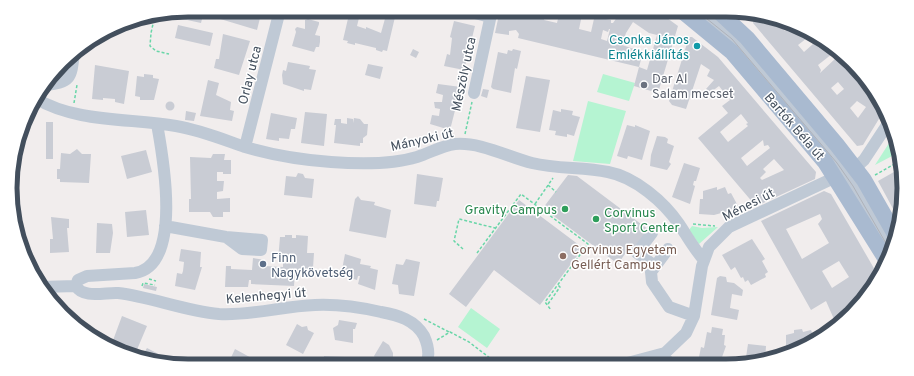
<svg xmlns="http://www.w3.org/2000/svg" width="914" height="376" viewBox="0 0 914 376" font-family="Overpass,sans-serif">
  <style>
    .green { fill: #b5f4d2 }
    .building { fill: #c9ccd4; fill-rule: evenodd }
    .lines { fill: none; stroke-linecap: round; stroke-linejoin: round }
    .path { stroke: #69d6a8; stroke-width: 1.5; stroke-dasharray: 3 2; stroke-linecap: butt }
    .minor { stroke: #bfc9d5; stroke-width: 12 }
    .major { stroke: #a9bad0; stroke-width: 16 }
    .tram { stroke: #afb2b9; stroke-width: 1 }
    .culture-dot { fill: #0f9aa8; stroke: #fff; stroke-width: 1.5 }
    .worship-dot { fill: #6b7280; stroke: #fff; stroke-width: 1.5 }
    .leisure-dot { fill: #2e9e5b; stroke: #fff; stroke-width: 1.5 }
    .education-dot { fill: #8d6e63; stroke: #fff; stroke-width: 1.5 }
    .service-dot { fill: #5c6f8a; stroke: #fff; stroke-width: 1.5 }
    .labels { text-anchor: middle; stroke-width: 3; stroke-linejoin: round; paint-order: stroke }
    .culture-label { font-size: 13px; fill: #0d838f; stroke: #fff; text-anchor: end }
    .street-label { font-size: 13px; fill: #434f5d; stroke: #fff }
    .worship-label { font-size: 13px; fill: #5b616d; stroke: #fff; text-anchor: start }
    .leisure-label { font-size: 13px; fill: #27864d; stroke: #fff; text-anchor: end }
    .education-label { font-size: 13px; fill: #785e54; stroke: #fff; text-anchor: start }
    .service-label { font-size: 13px; fill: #4e5e75; stroke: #fff; text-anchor: start }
    .rim { fill: none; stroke: #434f5d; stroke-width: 5 }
  </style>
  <rect width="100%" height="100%" fill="#f1eded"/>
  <path class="green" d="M603,74l32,9 -6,18 -32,-9z
    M588,101l38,10 -16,53 -37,-3z
    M891,140l3,3v12l-19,10z
    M692,226l10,2 16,-1 -19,17 -10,-14z
    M471,308l29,21 -13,19 -29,-21z"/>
  <path class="building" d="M188,10l16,1 -3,12 -23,-5 2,-7z
    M219,10h22l-2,6 5,1 1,-5 -1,-2h18l-5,20 -40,-12z
    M350,10h11l-4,16 9,3v-2l15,6 5,-18 9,2 -8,34 -4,-1 -1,2 -6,-2v-2l-21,-5v2l-8,-2 1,-2 -5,-1z
    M500,10h19l-1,2 7,1v-3h21l-2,10 13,3 3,-13h23l-4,19 12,3 5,-22h11l-1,9 5,1v3h2l7,-10 -4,-3h40l22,16 -20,67 -24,-7 5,-19 8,3 10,-35 -8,-2 -16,-11 -7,11 -4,12 21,7 -4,15 -121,-29 1,-4 -3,-4 -7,1v4l-14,-2zM609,29h1l-3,12 -6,-2 2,-9 5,2z
    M755,15l22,3 -1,2 9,11 7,-6 51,29 13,16 -2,2 8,11 6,3 17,23 -22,36 -6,1 -104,-123zM807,38l6,6 -9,8 -6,-7zM832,54l4,4 -16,15 1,-3 -3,-5zM838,82l6,7 -7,6 -6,-7zM857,101l9,6 -8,11 -8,-10z
    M308,19l11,3v2l-4,11 5,1v6l-1,5h-3l-2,5 -22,-6 4,-14 -1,-3 2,-2 8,2v-9z
    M454,21l21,5 -11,44 -20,-4 3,-12 3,1 2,-17 -2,-1z
    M178,25l35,8 -3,13 -35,-8z
    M223,34l27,7 -11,34 -25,-7 2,-9h3z
    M689,37h3l26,20 98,115 -1,7 -56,26 -5,-1 -56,-66 30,-25 -6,-7 8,-6 -11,-14 -8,6 -5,-3 8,-9 -7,-4 3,-6 -9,-6 -15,45 -14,-4 -3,-4zM741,114l7,9 -2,1 2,2 -20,16 -8,-10zM763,140l1,6 4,-1 2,3 -23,18 -6,-8zM774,159l10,11 -22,10 -2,-2 6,-6 -3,-3z
    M413,49l6,3 -3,6 -6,-3z
    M513,49l8,2 -4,18 -2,-1 -4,25 -18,-4 -2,-2 7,-35 9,2 1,-4 4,1z
    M288,62l22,4 -1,3 7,1 -5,20 -7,-1v2l-21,-7 -1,-9 1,-5 3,1z
    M368,64l15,3 -3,12 -15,-4z
    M95,65l34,6 -5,33 -9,-2v-3l-12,-1v2l-11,-1z
    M144,74l9,1v3l6,1 -5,21h-14v-3l-5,-1 2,-20 7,1z
    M526,76l24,4 -10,52 -24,-4z
    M208,80l11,3 -3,12 15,7 -1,8 4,1 -2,10 -32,-5z
    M438,84l23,3 -11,43 -20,-6 2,-9 7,1 1,-7 -5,-1 -1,-6h8l1,-7 -7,-2z
    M483,89l6,1 -2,8 -6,-2z
    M165.5 106a4.5 4.5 0 1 1 9 0a4.5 4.5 0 1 1-9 0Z
    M561,109l12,2 -1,4 8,2 -6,19 -7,-2v3l-12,-2 1,-4 -7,-1 4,-20 8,2z
    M186,111l10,2 -2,8 -9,-1z
    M305,112l22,2 -3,32 -23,-3z
    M271,113l26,5 -2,11h-4l-2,10 -10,-1v3l-13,-2z
    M347,118l6,1v4l1,-5 6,1 4,5h4l-1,11 -4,3v5h-3v3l-26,-3 2,-18h-2l1,-6h6v4l6,1z
    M46,122h7v37h-7z
    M627,125l8,2v-2l15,6 -8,29 -14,-4 -1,3 -10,-3z
    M657,136l8,1 3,2 -1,4 7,3 -5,16 2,2 -4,6 -17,-4 1,-11z
    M77,149l5,5h9l-2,29 -29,-1v-3h-3v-10h3l1,-16 9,1z
    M146,150l6,22 -25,7 -6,-23z
    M213,154h12l-1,6h7v14h-8v-2h-6v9h7l-1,10 -6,1v7l13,-1v14h-7v5h-10l-3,-5h-21v-13h2l-1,-42 21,1z
    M684,163l16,5 -4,13h-2l-1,4 2,1 -5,18 -18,-7z
    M901,168l3,8 -1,8 -5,3 4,4 -4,27 -20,-37z
    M298,173l5,1 2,4 9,1 -2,19 -28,-3 2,-19 10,1z
    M417,174l26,4 -4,23h-2l-1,6 -22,-3z
    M568,175l9,1 72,54 -18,24 -4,-3 -9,13 -75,-56z
    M717,187v3l8,-3 3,7 3,-1 7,13 -13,6 -11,3 -15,-1 1,-15h3v-8z
    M824,191l7,3 48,83 -5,10 -11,13 -1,-2 -18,10 3,6 4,-1 -14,13 -11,-25 -15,9 -50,-89zM820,214l2,5 -4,5 11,19 -27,16 -16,-30zM839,261l10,16 -17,11 -10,-17z
    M358,196l3,4 14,2 -1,3 17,5 -5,28 -37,-7 6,-32z
    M519,200l64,48 -43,57 -46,-35 -28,37 -17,-13z
    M146,210l3,25 -22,2 -2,-25z
    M51,217l18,2v9h-2l2,24 -19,1v-14h3z
    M97,223l15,1 1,9 -3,20h-14z
    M285,235h7v3h4v-3l12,1 -1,17h7l-1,15h-2l-1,5 -15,-2 -1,15 -43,-2v-4h-2l-1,7h-23l1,-21h5v3l21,1 1,-12 12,2 -1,6 19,1v-5l-5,-1 2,-24h5z
    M752,239l13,20 -3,2 6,11 -3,2 1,3 -15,8 -3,-5 -3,2 -2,-5 -2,1 -6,-11 -4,3 -9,-15z
    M181,249l20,3 -1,15h2l-7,23 -20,-4 2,-13 5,1 1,-3 1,-9 -5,-1z
    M345,254l16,5 -1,5 11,2 -1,2 8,2 -3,20 -17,-6 2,-8h-2l-1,4 -16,-5z
    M406,259l14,3 -6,34 -15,-2 -1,-9 -6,-1 4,-20 7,1z
    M720,276l6,1 1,5 7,1 9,7 -1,6 -10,-2 -2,14 9,2 -2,10 -26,-5 6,-37z
    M144,284l13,3 -1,4 -13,-3z
    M122,316l25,10 -11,26 -24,-9z
    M339,320l18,3 -2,6h-2v14l-18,-3 -2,-12 5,-3z
    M297,324l5,3 5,-1 1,4 6,3 -11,21 -17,-9z
    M712,327l11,2 -1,6h3l-1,10 2,1 -5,14 -22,-3 2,-10 3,1 3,-16 4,1z
    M802,329l1,3 8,-2 4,10 -25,14 -4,-8v-11l8,-2v-3z
    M383,341l6,4 4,8v6l-4,6h-4l-9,-5 -2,-4z
    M748,344l18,2 -1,14 -20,4z
    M147,348l19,10 -2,4 -23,-4z
    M235,349l24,13 -1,2 3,2h-34z
    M324,356l21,1v3l9,1 -1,5h-30z"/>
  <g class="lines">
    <path class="path" d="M155,15l-4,18 -1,13 6,5 13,3
      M746,19l3,-5
      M74,103l3,-18
      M465,134l7,-32
      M875,175l25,-14
      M548,185l8,7
      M535,204l18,-26
      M693,224l22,2
      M463,249l-9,-8 5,-22 36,9
      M477,253l44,-59 67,50 -43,58 6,8
      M149,279l7,2
      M142,286l1,-3 12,2
      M548,304l12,-17 -2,-2
      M424,319l25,13
      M437,340l13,-8 19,10 30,23
      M526,365l1,-1"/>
    <path class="minor" d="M464,10l26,7
      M700,10l19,15 21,20 94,111 21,29 38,64
      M45,85c27,-3 26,-7 29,-33
      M474,93l18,-83
      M35,98c41,25 95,20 141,28 24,4 46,13 69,21 27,8 57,13 86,15 27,2 60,3 86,-5 13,-4 24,-11 38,-13 26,-2 53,13 77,19 25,6 51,4 76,9 27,5 56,30 71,52 8,12 15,25 25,36
      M245,147l35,-137
      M165,226l61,11 36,3 -1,10 -19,-1 -16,-12
      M652,233l-15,20 18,13
      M668,249l-17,23 1,10 17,25 25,9
      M76,286c7,13 30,6 42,7 34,4 66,18 101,21 32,2 64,-8 96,-9 22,-1 44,2 66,7 17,3 34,8 43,24 4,9 6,20 2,29
      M76,286l2,-6 9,-4 48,-3c48,-8 28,-116 22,-149
      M40,287l36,-1
      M665,353l2,12
      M620,365l45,-12 21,-20 8,-17 8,-50 7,-19 20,-20 126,-59 9,-8 25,-38"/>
    <path class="major" d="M681,10l51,42 93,110 62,99
      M717,10l30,28 90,107 27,35 32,56"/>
    <path class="tram" d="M696,10l36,29 105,124 16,23 38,66"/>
  </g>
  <circle class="culture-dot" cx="697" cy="46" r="4"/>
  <circle class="worship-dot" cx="644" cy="85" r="4"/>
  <g class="leisure-dot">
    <circle cx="565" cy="209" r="4"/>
    <circle cx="596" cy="219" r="4"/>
  </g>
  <circle class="education-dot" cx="563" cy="256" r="4"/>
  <circle class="service-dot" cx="263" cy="264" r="4"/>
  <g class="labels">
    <g class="culture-label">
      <text x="689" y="44">Csonka János<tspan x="689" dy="15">Emlékkiállítás</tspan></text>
    </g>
    <g class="street-label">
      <text transform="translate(463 74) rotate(-78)" y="5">Mészöly utca</text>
      <text transform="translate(249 75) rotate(-76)" y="5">Orlay utca</text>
      <text transform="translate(795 126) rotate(49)" y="5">Bartók Béla út</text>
      <text transform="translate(422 139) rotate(-13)" y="5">Mányoki út</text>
      <text transform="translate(748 204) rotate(-27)" y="5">Ménesi út</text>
      <text transform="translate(266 295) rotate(-5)" y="5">Kelenhegyi út</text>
    </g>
    <g class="worship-label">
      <text x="652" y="83">Dar Al<tspan x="652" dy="15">Salam mecset</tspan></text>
    </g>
    <g class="leisure-label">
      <text x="557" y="214">Gravity Campus</text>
      <text x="604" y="217" text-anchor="start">Corvinus<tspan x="604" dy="15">Sport Center</tspan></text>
    </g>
    <g class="education-label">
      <text x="571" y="254">Corvinus Egyetem<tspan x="571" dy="15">Gellért Campus</tspan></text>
    </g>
    <g class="service-label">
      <text x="271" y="262">Finn<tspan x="271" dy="15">Nagykövetség</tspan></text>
    </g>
  </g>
  <path d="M0 0H914V376H0ZM188 17H726A171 171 0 0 1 897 188V188A171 171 0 0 1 726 359H188A171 171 0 0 1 17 188V188A171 171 0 0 1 188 17Z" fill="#fff" fill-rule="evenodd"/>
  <path class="rim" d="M188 17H726A171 171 0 0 1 897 188V188A171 171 0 0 1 726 359H188A171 171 0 0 1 17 188V188A171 171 0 0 1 188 17Z"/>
</svg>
